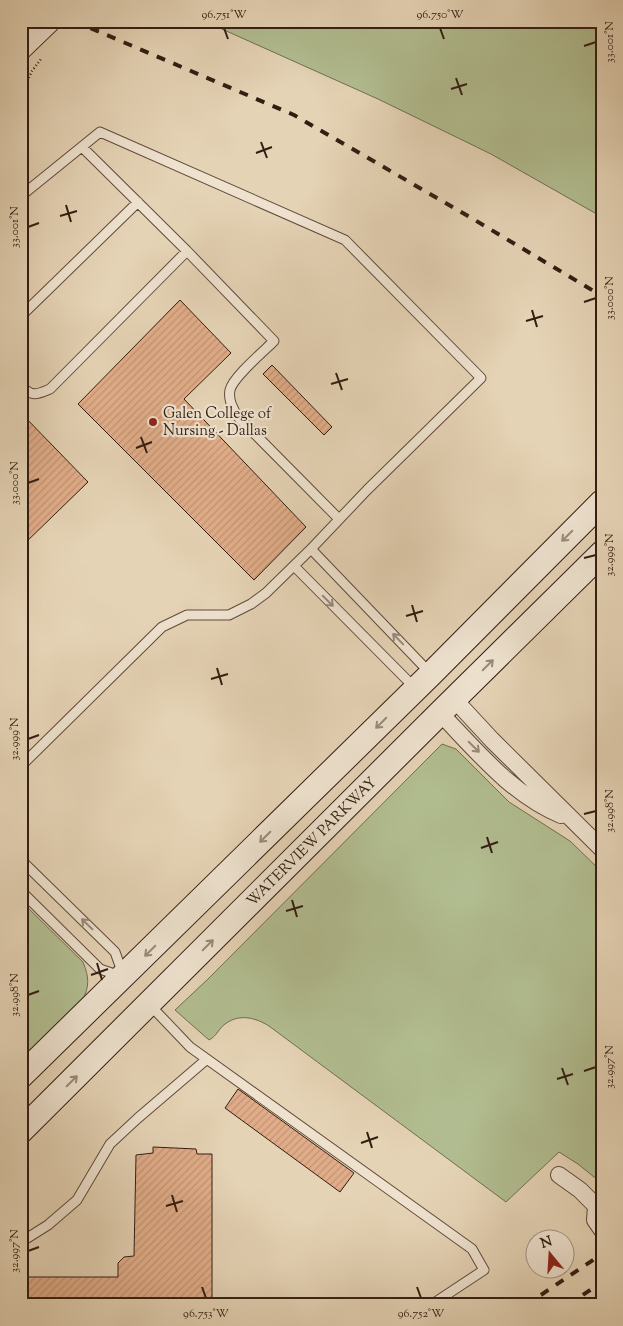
<svg xmlns="http://www.w3.org/2000/svg" width="623" height="1326" viewBox="0 0 623 1326" font-family="'Sorts Mill Goudy',serif">
  <style>
    .green { fill: #b1bd90; stroke: #726d51 }
    .building { fill: url(#building-hatch); stroke: #331d12 }
    .lines { fill: none; stroke-linecap: round; stroke-linejoin: round }
    .service-casing { stroke: #604a3b; stroke-width: 11 }
    .minor-casing { stroke: #604a3b; stroke-width: 18 }
    .secondary-casing { stroke: #331d12; stroke-width: 26 }
    .path { stroke: #331d12; stroke-width: 2.5; stroke-dasharray: 1 2.5; stroke-linecap: butt }
    .service { stroke: #eee2cf; stroke-width: 9 }
    .minor { stroke: #eee2cf; stroke-width: 16 }
    .secondary { stroke: #eee2cf; stroke-width: 24 }
    .rail { stroke: #331d12; stroke-width: 4; stroke-dasharray: 9 9; stroke-linecap: butt }
    .oneway { stroke: #9a897a }
    .ticks { fill: none; stroke: #331d12; stroke-width: 2 }
    .poi-dot { fill: #8f2418; stroke: #eee2cf; stroke-width: 2 }
    .labels { text-anchor: middle; stroke-width: 4.5; stroke-linejoin: round; paint-order: stroke }
    .poi-label { font-size: 15px; fill: #331d12; stroke: #eee2cf; text-anchor: start }
    .street-label { font-size: 15px; fill: #331d12; stroke: #eee2cf }
    .neatline { fill: none; stroke: #331d12; stroke-width: 2 }
    .ticks-label { font-size: 12px; text-anchor: middle; fill: #331d12 }
  </style>
  <defs>
    <pattern id="building-hatch" width="6" height="6" patternUnits="userSpaceOnUse" patternTransform="scale(1.25)"><rect width="6" height="6" fill="#e1ad89"/><path d="M-1 1l2-2M0 6l6-6M5 7l2-2" fill="none" stroke="#c29475"/></pattern>
  </defs>
  <rect width="100%" height="100%" fill="#e5d3b5"/>
  <filter id="stains"><feTurbulence type="fractalNoise" baseFrequency=".004" numOctaves="4"/><feColorMatrix values="0 0 0 0 .2 0 0 0 0 .09 0 0 0 0 .02 0 0 0 .5 -.17"/></filter>
  <radialGradient id="worn" r=".72"><stop offset=".6" stop-color="#630" stop-opacity="0"/><stop offset="1" stop-color="#630" stop-opacity=".3"/></radialGradient>
  <path class="green" d="M204,21h398v196l-111,-63 -113,-55z
    M442,744l14,5 53,53 61,39 32,31v307l-8,-2 -16,-13 -19,-12 -53,50 -237,-176c-13,-8 -29,-13 -44,-2 -7,5 -7,11 -16,16l-34,-30 33,-31z
    M21,901l62,61c6,15 7,24 -1,39l-61,60z"/>
  <path class="building" d="M180,300l51,53 -47,46 122,128 -52,53 -176,-176z
    M272,365l60,62 -8,8 -61,-61z
    M21,413l67,69 -67,65z
    M238,1089l116,84 -14,19 -115,-84z
    M153,1147l43,2 1,5h15v147l-4,4h-187v-28h97v-14l6,-6 10,-1 2,-101 17,-2z"/>
  <g class="lines">
    <defs>
      <path id="service" d="M82,147l105,104
        M21,196l79,-64 245,108 136,138 -114,112 -56,59 -45,44 -15,11 -22,11h-42l-25,12 -141,139
        M21,316l117,-114
        M21,386c12,11 15,9 29,3l137,-138 87,90c-10,10 -41,36 -44,49 -2,10 3,18 7,26l102,103
        M311,549l120,125
        M294,566l121,122
        M21,860l94,92 8,22
        M21,891l79,78 20,7
        M149,1004l41,43 282,202 12,21 -53,35
        M21,1242l27,-17 29,-25 33,-56 28,-26 69,-59"/>
      <path id="minor" d="M454,699l38,41 110,109
        M440,713c36,37 72,82 121,102
        M559,1175l21,15 16,16 6,2
        M596,1206l-1,14 7,10"/>
      <g id="secondary">
        <path d="M21,47l27,-26"/>
        <path d="M21,1076l410,-402 171,-172"/>
        <path id="s1" d="M21,1131l419,-418 162,-160"/>
      </g>
    </defs>
    <use href="#service" class="service-casing"/>
    <use href="#minor" class="minor-casing"/>
    <use href="#secondary" class="secondary-casing"/>
    <path class="path" d="M21,101l5,-17 6,-13 9,-12"/>
    <use href="#service" class="service"/>
    <use href="#minor" class="minor"/>
    <use href="#secondary" class="secondary"/>
    <path class="rail" d="M74,21l220,94 174,101 134,80
      M526,1305l76,-51
      M568,1305l34,-23"/>
  </g>
  <defs><path id="oneway-shaft" d="M-6 0H5M1.5-3L5.5 0L1.5 3" fill="none" stroke-width="1.6" stroke-linecap="round" stroke-linejoin="round" transform="scale(1.25)"/></defs>
  <g class="oneway">
    <use href="#oneway-shaft" transform="translate(567 536) rotate(135)"/>
    <use href="#oneway-shaft" transform="translate(328 601) rotate(45)"/>
    <use href="#oneway-shaft" transform="translate(398 639) rotate(-134)"/>
    <use href="#oneway-shaft" transform="translate(488 665) rotate(-45)"/>
    <use href="#oneway-shaft" transform="translate(381 723) rotate(135)"/>
    <use href="#oneway-shaft" transform="translate(474 747) rotate(45)"/>
    <use href="#oneway-shaft" transform="translate(265 837) rotate(135)"/>
    <use href="#oneway-shaft" transform="translate(87 924) rotate(-136)"/>
    <use href="#oneway-shaft" transform="translate(208 945) rotate(-45)"/>
    <use href="#oneway-shaft" transform="translate(150 951) rotate(135)"/>
    <use href="#oneway-shaft" transform="translate(72 1081) rotate(-45)"/>
  </g>
  <path class="ticks" d="M224,28l4,11M440,28l4,11M584,46l12,-4M456,78l6,17M451,89l16,-5M261,142l6,16M256,153l16,-6M66,205l5,17M60,216l17,-5M28,227l11,-4M584,302l12,-4M532,310l5,17M526,321l17,-5M336,373l6,17M331,384l17,-5M141,437l6,16M136,448l16,-6M28,483l11,-4M584,558l12,-3M412,605l5,17M406,616l17,-5M217,668l5,17M211,679l17,-5M28,739l11,-4M584,814l12,-3M487,837l5,16M481,848l17,-6M292,900l5,17M286,911l17,-5M97,963l5,17M91,975l17,-6M28,995l11,-4M562,1068l6,17M584,1071l12,-4M557,1079l16,-5M367,1132l5,16M361,1143l17,-6M172,1195l5,17M166,1206l17,-5M28,1251l11,-4M202,1287l4,11M417,1287l4,11"/>
  <circle class="poi-dot" cx="153" cy="422" r="5"/>
  <g class="labels">
    <g class="poi-label">
      <text x="163" y="418">Galen College of<tspan x="163" dy="17">Nursing - Dallas</tspan></text>
    </g>
    <g class="street-label">
      <text dy="5" stroke="none"><textPath href="#s1" startOffset="410">WATERVIEW PARKWAY</textPath></text>
    </g>
  </g>
  <rect width="623" height="1326" fill="none" stroke="#e5d3b5" stroke-width="55"/>
  <g transform="translate(550 1254) rotate(342)"><circle r="24" fill="#eee2cf" stroke="#a39383"/>
  <path d="M0-4L9 19L0 12L-9 19Z" fill="#8f2418"/>
  <text y="-8" font-size="14" font-weight="bold" text-anchor="middle" fill="#331d12">N</text>
  </g>
  <rect x="28" y="28" width="568" height="1270" class="neatline"/>
  <g class="ticks-label">
    <text x="224" y="18">96.751°W</text>
    <text x="440" y="18">96.750°W</text>
    <text transform="translate(609 42) rotate(-90)" y="4">33.001°N</text>
    <text transform="translate(14 227) rotate(-90)" y="4">33.001°N</text>
    <text transform="translate(609 298) rotate(-90)" y="4">33.000°N</text>
    <text transform="translate(14 483) rotate(-90)" y="4">33.000°N</text>
    <text transform="translate(609 555) rotate(-90)" y="4">32.999°N</text>
    <text transform="translate(14 739) rotate(-90)" y="4">32.999°N</text>
    <text transform="translate(609 811) rotate(-90)" y="4">32.998°N</text>
    <text transform="translate(14 995) rotate(-90)" y="4">32.998°N</text>
    <text transform="translate(609 1067) rotate(-90)" y="4">32.997°N</text>
    <text transform="translate(14 1251) rotate(-90)" y="4">32.997°N</text>
    <text x="206" y="1317">96.753°W</text>
    <text x="421" y="1317">96.752°W</text>
  </g>
  <rect width="100%" height="100%" filter="url(#stains)"/>
  <rect width="100%" height="100%" fill="url(#worn)"/>
</svg>
